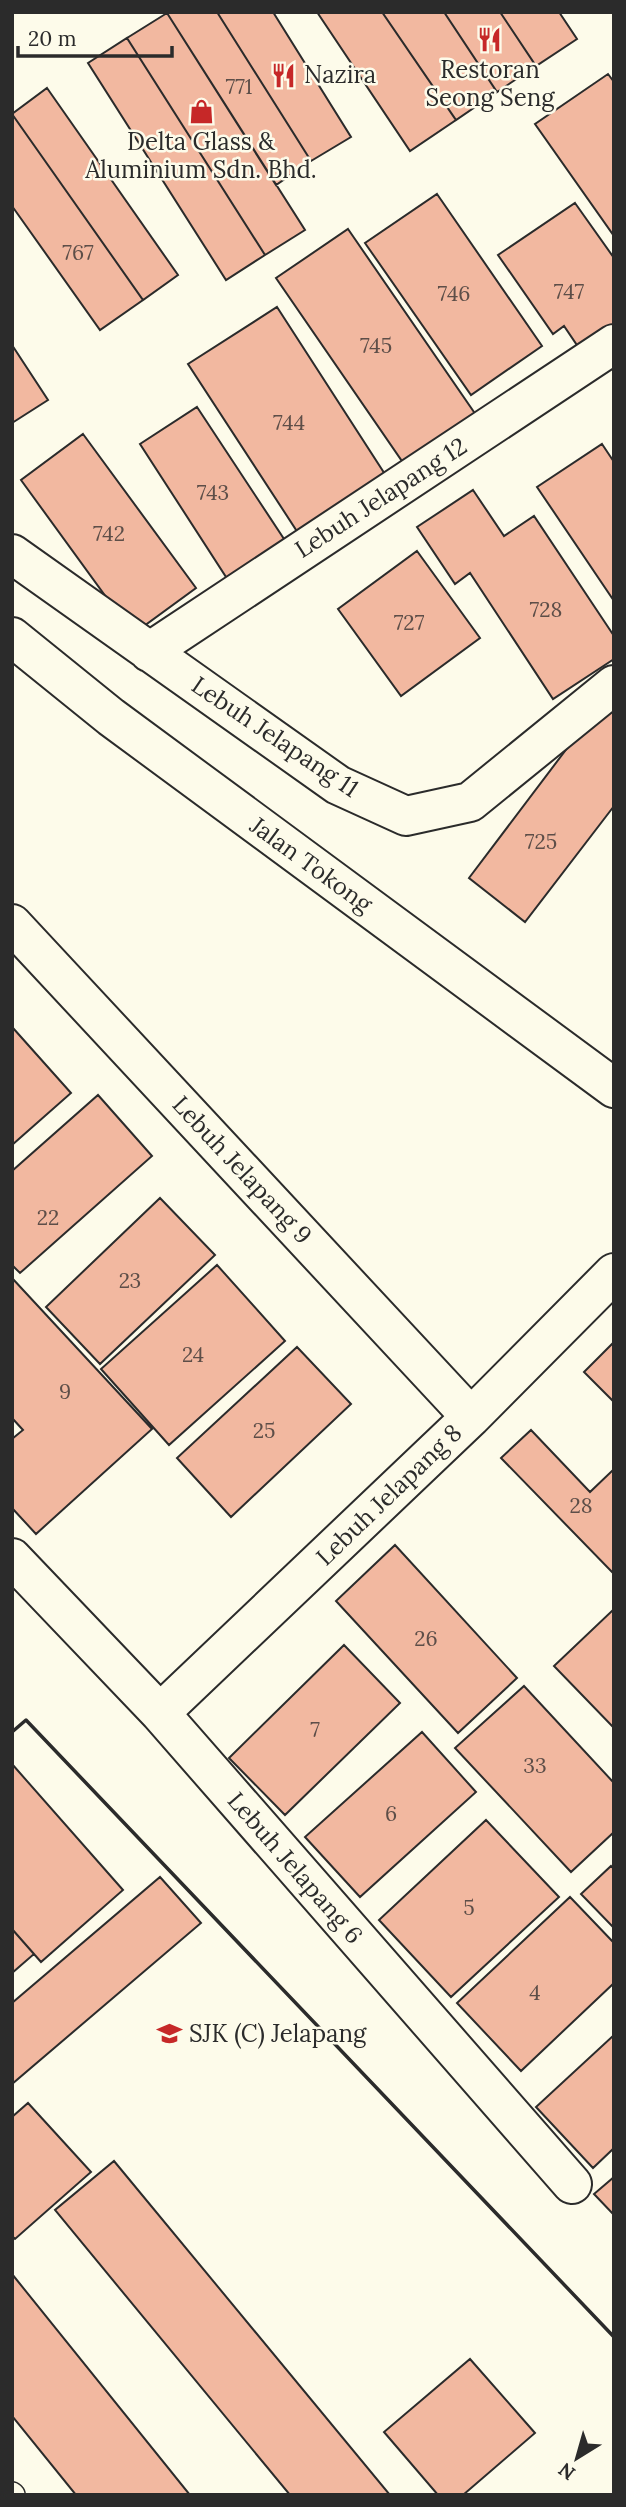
<svg xmlns="http://www.w3.org/2000/svg" width="626" height="2507" viewBox="0 0 626 2507" font-family="Lora,serif">
  <style>
    .building { fill: #f2b8a0; stroke: #2b2b2b; stroke-width: 2 }
    .lines { fill: none; stroke-linecap: round; stroke-linejoin: round }
    .service-casing { stroke: #2b2b2b; stroke-width: 26 }
    .minor-casing { stroke: #2b2b2b; stroke-width: 42 }
    .service { stroke: #fdfbea; stroke-width: 23 }
    .minor { stroke: #fdfbea; stroke-width: 38 }
    .wall { stroke: #2b2b2b; stroke-width: 3.5 }
    .labels { text-anchor: middle; stroke-width: 5; stroke-linejoin: round; paint-order: stroke }
    .number-label { font-size: 21px; fill: #5d4e48 }
    .poi-label { font-size: 24px; fill: #2b2b2b; stroke: #fdfbea }
    .street-label { font-size: 24px; fill: #2b2b2b; stroke: #fdfbea }
  </style>
  <rect width="100%" height="100%" fill="#fdfbea"/>
  <path class="building" d="M217,12h56l78,125 -40,24z
    M217,12l94,149 -35,24 -109,-172z
    M317,12h65l74,108 -46,31z
    M382,12h62l53,80 -41,28z
    M444,12h56l36,54 -39,26z
    M500,12h59l18,27 -41,27z
    M167,13l138,217 -40,25 -138,-217z
    M127,38l138,217 -39,25 -138,-217z
    M608,74l6,8v154l-79,-112z
    M47,88l131,187 -35,25 -131,-186z
    M12,114l131,186 -43,30 -88,-124z
    M437,194l105,152 -71,49 -106,-152z
    M575,203l39,55v75l-31,21 -19,-28 -11,8 -55,-79z
    M348,229l128,186 -72,49 -128,-186z
    M277,307l113,175 -88,57 -114,-175z
    M12,345l36,55 -36,23z
    M197,407l89,135 -58,38 -88,-136z
    M83,434l113,154 -63,46 -112,-154z
    M602,444l12,18v139l-77,-114z
    M473,490l31,46 30,-20 80,120v23l-61,40 -83,-126 -15,11 -38,-57z
    M417,551l63,87 -79,58 -63,-87z
    M602,702l12,9v95l-89,116 -56,-44z
    M13,1028l58,65 -59,52v-116z
    M98,1095l54,61 -132,117 -8,-8v-94z
    M160,1198l55,57 -115,109 -54,-57z
    M217,1265l68,76 -116,104 -68,-76z
    M12,1278l140,151 -116,105 -24,-26v-69l11,-9 -11,-12z
    M614,1342v60l-30,-30z
    M297,1347l54,57 -120,113 -54,-59z
    M531,1430l59,62 24,-23v105l-113,-116z
    M395,1545l122,133 -59,55 -122,-132z
    M614,1609v119l-60,-62z
    M344,1645l56,58 -115,112 -56,-57z
    M524,1686l90,97v49l-43,40 -116,-124z
    M422,1732l54,60 -116,105 -55,-60z
    M12,1764l111,126 -82,72 -29,-33z
    M486,1820l73,77 -108,100 -72,-77z
    M611,1866l3,3v59l-33,-34z
    M160,1877l41,46 -189,161v-81z
    M570,1897l44,46v40l-93,88 -64,-68z
    M12,1929l22,25 -22,19z
    M614,2035v113l-21,20 -57,-61z
    M28,2103l63,69 -76,67 -3,-3v-119z
    M114,2161l276,334h-100l-235,-285z
    M614,2177v38l-20,-21z
    M12,2274l178,221h-114l-64,-79z
    M470,2359l65,74 -72,62h-25l-54,-63z"/>
  <g class="lines">
    <defs>
      <path id="service" d="M12,2494l1,1"/>
      <path id="minor" d="M12,554l326,231 68,31 64,-14 144,-117
        M12,637l99,80 503,371
        M149,652l465,-308
        M12,924l459,493
        M12,1558l148,155 412,471
        M160,1713l311,-296 143,-144"/>
    </defs>
    <use href="#service" class="service-casing"/>
    <use href="#minor" class="minor-casing"/>
    <use href="#service" class="service"/>
    <use href="#minor" class="minor"/>
    <path class="wall" d="M12,1732l14,-12 588,617"/>
  </g>
  <defs>
    <symbol id="restaurant-bare" viewBox="-9 -9 18 18"><path d="M-5-6h1v4h1v-4h1v4h1v-4h1v5L-1.5 .5V6h-2V.5L-5-1ZM5-6V6H3V1.5H1.5Q1.5-4 5-6Z" fill="#c62828" stroke="#fdfbea" stroke-width="2.5" paint-order="stroke"/></symbol>
    <symbol id="shop-bare" viewBox="-9 -9 18 18"><path d="M-5-2.5h2.3a2.7 3.5 0 0 1 5.4 0H5L5.5 6h-11ZM-1.5-2.5h3a1.5 2.3 0 0 0-3 0Z" fill="#c62828" stroke="#fdfbea" stroke-width="2.5" paint-order="stroke"/></symbol>
    <symbol id="school-bare" viewBox="-9 -9 18 18"><path d="M0-5L7-2L0 1L-7-2ZM-4 1L0 2.5L4 1V4Q0 6-4 4Z" fill="#c62828" stroke="#fdfbea" stroke-width="2.5" paint-order="stroke"/></symbol>
  </defs>
  <g fill-rule="evenodd">
    <use href="#restaurant-bare" x="472" y="22" width="35" height="35"/>
    <use href="#restaurant-bare" x="266" y="58" width="35" height="35"/>
    <use href="#shop-bare" x="184" y="94" width="35" height="35"/>
    <use href="#school-bare" x="152" y="2016" width="35" height="35"/>
  </g>
  <g class="labels">
    <g class="number-label">
      <text x="239" y="94">771</text>
      <text x="78" y="260">767</text>
      <text x="569" y="299">747</text>
      <text x="454" y="301">746</text>
      <text x="376" y="353">745</text>
      <text x="289" y="430">744</text>
      <text x="213" y="500">743</text>
      <text x="109" y="541">742</text>
      <text x="546" y="617">728</text>
      <text x="409" y="630">727</text>
      <text x="541" y="849">725</text>
      <text x="48" y="1225">22</text>
      <text x="130" y="1288">23</text>
      <text x="193" y="1362">24</text>
      <text x="65" y="1399">9</text>
      <text x="264" y="1438">25</text>
      <text x="581" y="1513">28</text>
      <text x="426" y="1646">26</text>
      <text x="315" y="1737">7</text>
      <text x="535" y="1773">33</text>
      <text x="391" y="1821">6</text>
      <text x="469" y="1915">5</text>
      <text x="535" y="2000">4</text>
    </g>
    <g class="poi-label">
      <text x="490" y="78">Restoran<tspan x="490" dy="28">Seong Seng</tspan></text>
      <text x="304" y="83" text-anchor="start">Nazira</text>
      <text x="201" y="150">Delta Glass &amp;<tspan x="201" dy="28">Aluminium Sdn. Bhd.</tspan></text>
      <text x="189" y="2042" text-anchor="start">SJK (C) Jelapang</text>
    </g>
    <g class="street-label">
      <text transform="translate(381 498) rotate(-33)" y="8">Lebuh Jelapang 12</text>
      <text transform="translate(275 737) rotate(34)" y="8">Lebuh Jelapang 11</text>
      <text transform="translate(311 865) rotate(36)" y="8">Jalan Tokong</text>
      <text transform="translate(242 1170) rotate(47)" y="8">Lebuh Jelapang 9</text>
      <text transform="translate(389 1495) rotate(-44)" y="8">Lebuh Jelapang 8</text>
      <text transform="translate(295 1868) rotate(49)" y="8">Lebuh Jelapang 6</text>
    </g>
  </g>
  <rect width="626" height="2507" fill="none" stroke="#2b2b2b" stroke-width="28"/>
  <g transform="translate(577 2458) rotate(217)" stroke="#fdfbea" stroke-width="5" paint-order="stroke">
  <path d="M0-5L12 26L0 18L-12 26Z" fill="#2b2b2b"/>
  <text y="-10" font-size="19" font-weight="bold" text-anchor="middle" fill="#2b2b2b">N</text>
  </g>
  <path d="M18 46v10h154v-10" fill="none" stroke="#2b2b2b" stroke-width="3.5"/>
  <text x="28" y="46" font-size="21" fill="#2b2b2b" stroke="#fdfbea" stroke-width="5" paint-order="stroke">20 m</text>
</svg>
